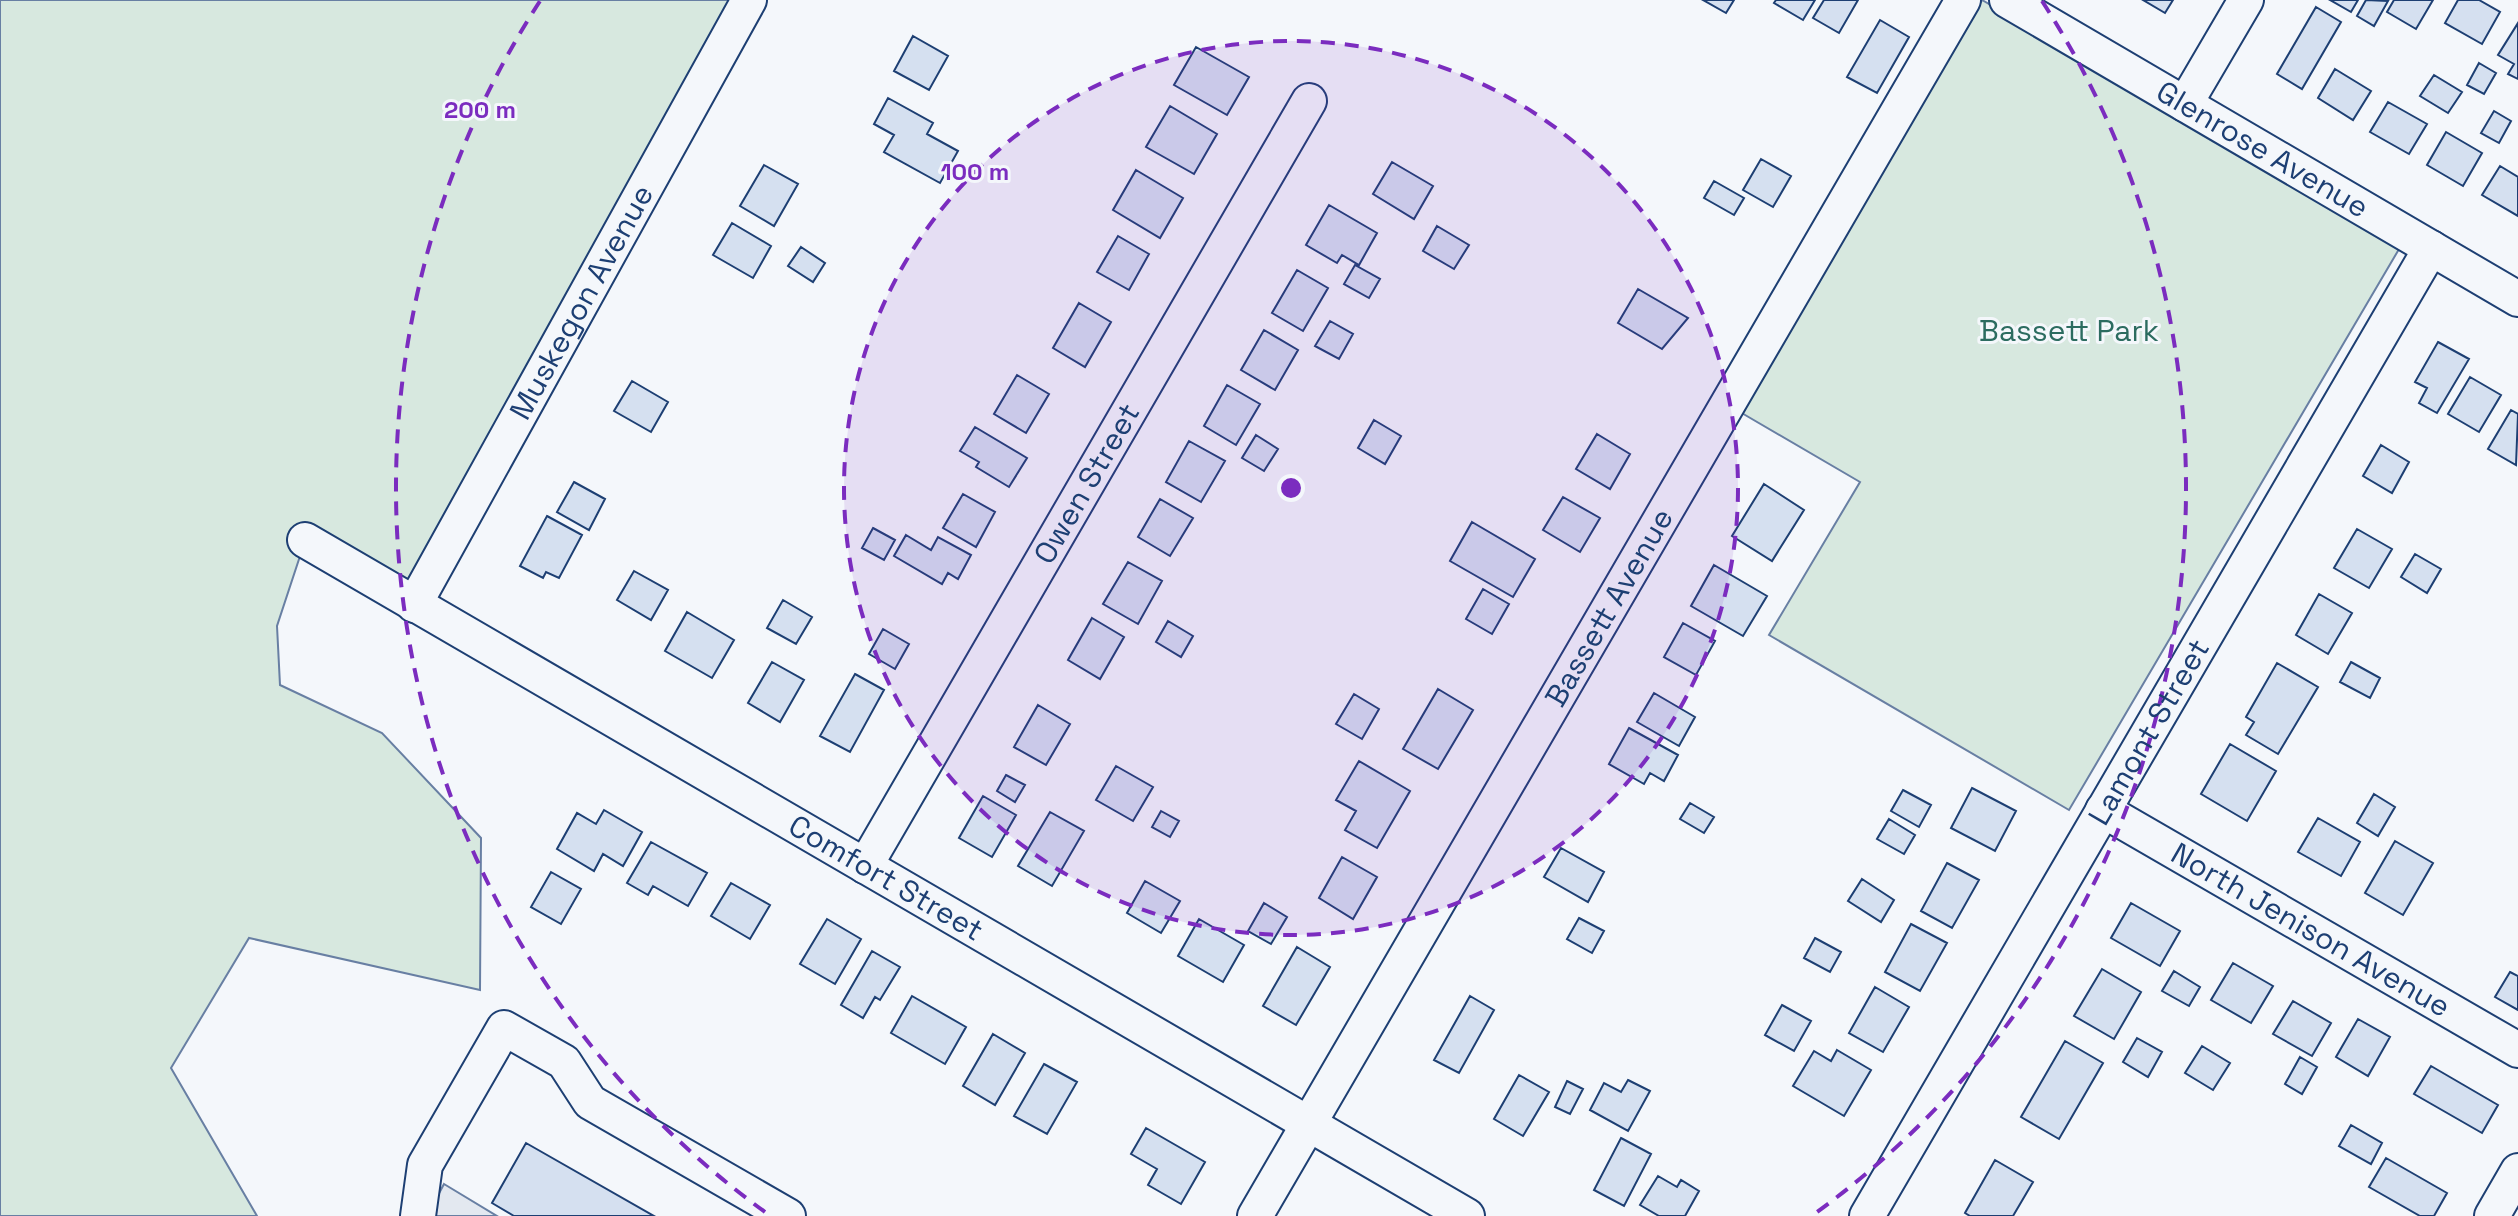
<svg xmlns="http://www.w3.org/2000/svg" width="2518" height="1216" viewBox="0 0 2518 1216" font-family="'Space Grotesk',sans-serif">
  <style>
    .green { fill: #d7e8df; stroke: #687fa3; stroke-width: 2 }
    .parking { fill: #e3e8f0; stroke: #687fa3; stroke-width: 2 }
    .building { fill: #d5e0f0; stroke: #1d3f73; stroke-width: 2 }
    .lines { fill: none; stroke-linecap: round; stroke-linejoin: round }
    .minor-casing { stroke: #1d3f73; stroke-width: 38 }
    .minor { stroke: #f4f7fb; stroke-width: 34 }
    .ring { fill: none; stroke: #7b2cbf; stroke-width: 4; stroke-dasharray: 14 10 }
    .labels { text-anchor: middle; stroke-width: 6; stroke-linejoin: round; paint-order: stroke }
    .street-label { font-size: 30px; fill: #1d3f73; stroke: #f4f7fb }
    .park-label { font-size: 30px; fill: #2c6c60; stroke: #f4f7fb }
    .centre { fill: #7b2cbf; stroke: #f4f7fb; stroke-width: 4 }
    .ring-label { font-size: 24px; text-anchor: middle; font-weight: bold; fill: #7b2cbf; stroke: #f4f7fb; stroke-width: 6; stroke-linejoin: round; paint-order: stroke }
  </style>
  <rect width="100%" height="100%" fill="#f4f7fb"/>
  <path class="green" d="M0,0h749l-335,605 -109,-64 -28,85 3,59 102,48 99,105 -1,152 -231,-52 -78,130 86,148h-257z
    M1982,0l420,244 -333,566 -300,-175 91,-153 -120,-70z"/>
  <path class="parking" d="M444,1184l53,32h-70z"/>
  <path class="building" d="M1703,0h31l-8,13z
    M1776,0h39l-12,20 -29,-17z
    M1824,0h34l-19,33 -26,-15z
    M2143,0h30l-8,13z
    M2330,0h28l-7,12z
    M2366,0l22,1 -14,25 -17,-10z
    M2394,0h39l-17,29 -29,-17z
    M2458,0h21l21,12 -18,32 -37,-21z
    M2316,7l25,15 -39,67 -25,-15z
    M1880,20l29,17 -32,56 -30,-16z
    M2518,23v56l-10,-5 6,-10 -16,-9z
    M913,36l35,20 -19,34 -35,-19z
    M1196,47l53,30 -22,38 -53,-30z
    M2479,63l17,10 -12,21 -17,-9z
    M2335,69l36,22 -18,29 -35,-22z
    M2434,75l28,17 -14,21 -28,-17z
    M888,98l45,25 -6,11 31,17 -18,32 -56,-31 10,-17 -20,-11z
    M2388,102l39,22 -18,30 -39,-22z
    M1170,106l47,28 -23,40 -48,-27z
    M2494,111l17,10 -12,22 -18,-10z
    M2446,132l36,21 -19,33 -36,-21z
    M1761,159l30,17 -18,31 -30,-17z
    M1392,162l41,24 -19,33 -41,-25z
    M764,165l34,19 -24,42 -34,-20z
    M2500,166l18,11v39l-36,-21z
    M1136,170l47,28 -23,40 -47,-28z
    M1714,181l30,17 -10,17 -30,-17z
    M1329,205l48,28 -18,32 -17,-10 -5,8 -31,-18z
    M732,223l39,23 -18,32 -40,-23z
    M1437,226l32,19 -15,24 -31,-18z
    M1118,236l31,18 -20,36 -32,-18z
    M801,247l24,16 -12,19 -25,-16z
    M1355,265l25,14 -11,19 -25,-14z
    M1297,270l31,18 -25,43 -31,-18z
    M1638,289l50,29 -26,31 -44,-26z
    M1079,303l32,19 -26,45 -32,-19z
    M1330,321l23,13 -14,25 -24,-13z
    M1264,330l34,20 -23,40 -34,-20z
    M2438,342l31,17 -32,54 -18,-10 8,-15 -12,-6z
    M1017,375l32,19 -23,39 -32,-19z
    M2470,377l31,18 -22,37 -31,-18z
    M632,381l36,21 -17,30 -37,-21z
    M1227,385l33,19 -24,41 -32,-19z
    M2511,410l7,4 -2,51 -28,-16z
    M1374,420l27,16 -16,28 -27,-16z
    M975,427l52,31 -18,29 -33,-20 3,-5 -19,-11z
    M1597,434l33,20 -20,35 -34,-20z
    M1256,435l22,14 -14,22 -22,-13z
    M1189,441l36,20 -24,41 -35,-20z
    M2381,445l28,17 -17,31 -29,-17z
    M574,482l31,17 -16,31 -32,-18z
    M1764,484l40,26 -32,51 -40,-25z
    M963,494l32,18 -19,35 -33,-19z
    M1563,497l37,21 -20,34 -37,-22z
    M1160,499l33,19 -23,38 -32,-19z
    M547,516l35,19 -23,43 -13,-6 -3,6 -23,-12z
    M1472,522l63,37 -22,38 -63,-36z
    M873,528l22,12 -11,20 -22,-12z
    M2357,529l35,20 -23,39 -35,-20z
    M906,535l25,15 7,-13 33,18 -13,24 -10,-6 -6,11 -48,-28z
    M2415,554l26,15 -14,24 -26,-16z
    M1128,562l34,19 -24,43 -35,-20z
    M1714,565l53,31 -24,40 -52,-30z
    M634,571l34,19 -17,30 -34,-20z
    M1483,589l26,15 -17,30 -26,-15z
    M2319,594l33,19 -24,41 -32,-19z
    M783,600l29,17 -16,27 -29,-16z
    M687,612l47,28 -22,38 -47,-27z
    M1092,618l32,19 -24,42 -32,-19z
    M1168,621l25,15 -12,21 -25,-15z
    M1683,623l32,18 -19,34 -32,-18z
    M883,629l26,15 -14,25 -26,-15z
    M772,662l32,18 -24,42 -32,-19z
    M2351,662l29,16 -10,20 -30,-16z
    M2277,663l41,24 -40,67 -32,-19 8,-13 -8,-5z
    M855,674l29,16 -34,62 -30,-16z
    M1438,689l35,21 -35,59 -35,-20z
    M1654,693l41,24 -16,29 -42,-24z
    M1354,694l25,15 -17,30 -26,-15z
    M1038,705l32,19 -24,41 -32,-18z
    M1629,728l49,27 -14,26 -14,-8 -6,11 -35,-20z
    M2230,744l46,27 -29,50 -46,-27z
    M1359,761l51,30 -33,57 -32,-18 11,-19 -20,-11z
    M1116,766l37,21 -20,34 -37,-21z
    M1006,775l19,10 -10,17 -18,-11z
    M1972,788l44,23 -21,40 -44,-23z
    M1903,790l28,15 -12,22 -28,-16z
    M2374,794l21,13 -17,29 -21,-13z
    M983,796l33,19 -24,42 -33,-19z
    M1690,803l24,14 -10,16 -24,-14z
    M604,810l38,22 -19,34 -20,-12 -9,17 -37,-22 20,-36 19,11z
    M1161,811l18,10 -9,16 -18,-10z
    M1050,812l34,19 -32,55 -34,-20z
    M2318,818l42,24 -19,34 -43,-24z
    M1889,819l26,16 -11,19 -27,-15z
    M2395,841l38,22 -30,52 -38,-22z
    M651,842l56,31 -19,33 -35,-20 -5,9 -21,-12z
    M1561,848l43,24 -16,30 -44,-25z
    M1342,857l35,20 -24,42 -34,-21z
    M1947,863l32,17 -27,48 -31,-17z
    M551,872l30,17 -20,35 -30,-17z
    M1862,879l32,21 -13,22 -33,-21z
    M1145,881l35,20 -19,32 -34,-20z
    M731,883l39,22 -20,34 -39,-23z
    M1264,903l23,14 -16,27 -23,-13z
    M2131,903l49,28 -20,35 -49,-28z
    M1579,918l25,13 -12,22 -25,-14z
    M827,919l34,20 -26,45 -35,-20z
    M1199,919l45,26 -21,37 -45,-26z
    M1911,924l36,19 -27,48 -35,-19z
    M1815,938l26,14 -11,20 -26,-14z
    M1297,947l33,20 -34,58 -33,-19z
    M872,951l28,16 -20,33 -5,-3 -12,21 -22,-13z
    M2233,963l40,23 -22,37 -40,-23z
    M2102,969l39,23 -27,47 -40,-23z
    M2174,971l26,16 -11,19 -27,-15z
    M2510,972l8,4v34l-23,-13z
    M1875,987l34,20 -26,45 -34,-19z
    M912,996l54,31 -21,37 -54,-31z
    M1470,996l24,14 -35,63 -25,-13z
    M2293,1001l38,22 -19,33 -39,-22z
    M1782,1005l29,16 -17,30 -29,-16z
    M2358,1019l32,18 -22,39 -32,-19z
    M993,1034l32,19 -30,52 -32,-19z
    M2137,1038l25,14 -14,25 -25,-15z
    M2065,1041l38,22 -44,76 -38,-22z
    M2202,1046l28,17 -17,27 -28,-17z
    M1837,1050l34,20 -27,46 -51,-30 21,-35 17,10z
    M2300,1057l17,10 -15,27 -17,-10z
    M1044,1064l33,18 -30,52 -33,-18z
    M2431,1066l67,39 -16,28 -68,-39z
    M1519,1075l30,17 -26,44 -29,-17z
    M1628,1080l22,11 -22,40 -38,-21 14,-27 17,9z
    M1567,1081l16,8 -13,25 -15,-7z
    M2351,1125l31,18 -11,21 -32,-18z
    M1146,1128l59,34 -24,42 -33,-19 9,-16 -26,-15z
    M1621,1138l30,16 -27,52 -30,-16z
    M526,1143l128,73h-140l-22,-13z
    M2386,1158l61,35 -13,23h-14l-51,-29z
    M1995,1160l38,22 -20,34h-43l-5,-3z
    M1658,1176l19,11 4,-7 18,11 -14,25h-26l-19,-11z"/>
  <g class="lines">
    <defs>
      <g id="minor">
        <path id="s1" d="M2007,0l511,299"/>
        <path d="M2185,104l61,-104"/>
        <path id="s2" d="M305,540l1162,676"/>
        <path id="s3" d="M414,605l335,-605"/>
        <path id="s4" d="M2103,810l415,240"/>
        <path id="s5" d="M865,866l444,-765"/>
        <path d="M418,1216l7,-51 79,-137 60,34 26,40 198,114"/>
        <path id="s6" d="M1255,1216l708,-1216"/>
        <path id="s7" d="M1867,1216l564,-968"/>
        <path d="M2492,1216l26,-45"/>
      </g>
    </defs>
    <use href="#minor" class="minor-casing"/>
    <use href="#minor" class="minor"/>
  </g>
  <circle cx="1291" cy="488" r="447" fill="#7b2cbf" fill-opacity=".12"/>
  <g class="ring">
    <circle cx="1291" cy="488" r="447"/>
    <path d="M765 1212A895 895 0 0 1 540 1M2042 1A895 895 0 0 1 1817 1212"/>
  </g>
  <g class="labels">
    <g class="street-label">
      <text dy="10" stroke="none"><textPath href="#s1" startOffset="296">Glenrose Avenue</textPath></text>
      <text dy="10" stroke="none"><textPath href="#s3" startOffset="346">Muskegon Avenue</textPath></text>
      <text dy="10" stroke="none"><textPath href="#s5" startOffset="442">Owen Street</textPath></text>
      <text dy="10" stroke="none"><textPath href="#s6" startOffset="704">Bassett Avenue</textPath></text>
      <text dy="10" stroke="none"><textPath href="#s7" startOffset="560">Lamont Street</textPath></text>
      <text dy="10" stroke="none"><textPath href="#s2" startOffset="672">Comfort Street</textPath></text>
      <text dy="10" stroke="none"><textPath href="#s4" startOffset="240">North Jenison Avenue</textPath></text>
    </g>
    <g class="park-label">
      <text x="2069" y="341">Bassett Park</text>
    </g>
  </g>
  <circle cx="1291" cy="488" r="12" class="centre"/>
  <g class="ring-label">
    <text x="480" y="118">200 m</text>
    <text x="975" y="180">100 m</text>
  </g>
</svg>
